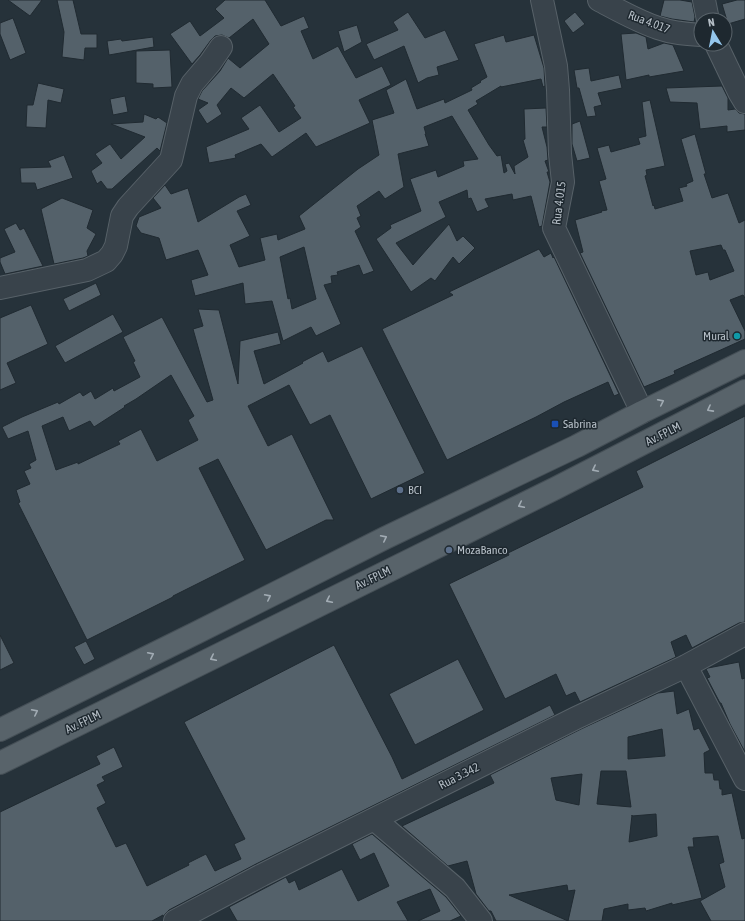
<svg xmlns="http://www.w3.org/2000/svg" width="745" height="921" viewBox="0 0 745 921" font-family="'Asap Condensed',sans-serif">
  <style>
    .building { fill: #54616a; stroke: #202a31; fill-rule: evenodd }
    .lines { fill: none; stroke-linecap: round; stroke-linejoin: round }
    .minor-casing { stroke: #576168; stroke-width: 24 }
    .major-casing { stroke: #454f56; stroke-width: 24 }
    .minor { stroke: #39434b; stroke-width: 22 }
    .major { stroke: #58636a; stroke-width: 22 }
    .oneway { stroke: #a2acb4 }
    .culture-dot { fill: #0f9aa8; stroke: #1e282f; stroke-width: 1.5 }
    .transit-dot { fill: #1a4fb4; stroke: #1e282f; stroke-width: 1.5 }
    .service-dot { fill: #5c6f8a; stroke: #1e282f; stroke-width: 1.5 }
    .labels { text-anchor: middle; stroke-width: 3; stroke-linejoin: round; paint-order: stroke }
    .street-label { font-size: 12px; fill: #b5bec6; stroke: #1e282f }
    .poi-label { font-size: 12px; fill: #b5bec6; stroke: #1e282f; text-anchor: start }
  </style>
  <rect width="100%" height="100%" fill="#26323a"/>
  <path class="building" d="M8,0h34l-12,16z
    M57,0h16l8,34h16v14h-12l-1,12 -22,-3 2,-25z
    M225,0h40l16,26 23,-10 5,12 -8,3 12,28 25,-13 18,32 26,-12 9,19 -32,15 11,23 -54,24 -10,-14 -34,24 -11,-13 -26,11 1,3 -27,5 -3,-16 43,-18 -8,-11 19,-13 19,27 22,-14 -8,-11 2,-1 -22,-32 -29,24 -13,-10 -14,17 5,9 -15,10 -9,-14 10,-7 -10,-4 4,-8 18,-20 8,-13 12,10 29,-24 -16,-25 -24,19 -7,-3 -7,1 -4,4 -11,15 -8,9 -22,-30 20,-13 10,15 24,-18 -9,-9z
    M664,0h16l12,2 3,15 -1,5 -22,-3 -12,-3z
    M737,0h8v19l-17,5 -6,-20z
    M408,12l17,26 20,-8 14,30 -22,7 2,8 -12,3 -9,5 -14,-37 -30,14 -8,-16 32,-14 -5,-8z
    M575,12l10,12 -12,9 -9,-12z
    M13,18l13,35 -16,7 -10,-26v-11z
    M357,25l5,17 -18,10 -6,-21z
    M636,33l10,4 2,12 16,-6 9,2 11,26 -35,6v-2l-23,5 -5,-46z
    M504,35l2,7 28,-7 10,33 1,18 -2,1 -2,-8 -40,8v-1l-25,15 2,3 -10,6 21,35 8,11 4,-1 3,18 3,-2 -2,-7 4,-1 6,11 -1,-8 14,-9 -5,-17 2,-1 -1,-30 22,-1 1,19h-5l5,20 1,13 -3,1 4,11h-2l3,10 -8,44 -3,1 -8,-31 -18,4 -1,-6 -27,5 4,8 -12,5 -6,-14 -3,1 -1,-9 -28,12 7,15 -50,26 17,22 36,-41 8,17 6,-5 12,12 -16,16 -6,-7 -18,24 -4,-3 -20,14 -35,-53 15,-11 -1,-3 31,-14 -11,-32 26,-9 2,7 26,-11 -1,-5 15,-2 -26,-43 -28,11 2,7h-1l4,12 -31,8 6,33 -19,12 -6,-8 -22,15 4,10 -4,2 4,9 -6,4 19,40 -11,4 -4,-10 -22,7 1,3 -7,1 1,7 -8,2 17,39 -25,12 -5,-9 -28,14 -11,-40 -27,3 -2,-21 -48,13 -4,-16 17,-5 -10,-25 -32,10 -7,-22 -18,-5 -5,-7 3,-9 22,-9 -8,-10 12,-13 6,9 17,-6 10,34 41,-25 7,-3 5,11 -14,6 13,25 -20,9 9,22 26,-7 -5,-22 17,-4 1,6 27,-11 -6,-13 59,-47 21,-14 -7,-35 22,-7 -8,-23 20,-11 11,30 27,-10 1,4 27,-13 -1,-2 10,-6 -1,-1 7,-4 -13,-33zM304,247l12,52 -24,10 -2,-11 -2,1 -8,-42z
    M153,37l1,10 -45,8 -2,-14 14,-2 1,2z
    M170,50l2,37 -19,1v-4l-17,-1v-32z
    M589,68l2,13 28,-6 3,13 -24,5 4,12 -8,2 2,9 -9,1 -8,-29h-2l-3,-18z
    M38,83l26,6 -3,14 -13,-3 -2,28 -20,-1 1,-22h6z
    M722,86l6,12v12l7,-1 4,4 6,1v16l-18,2v-6l-27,3 -3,-26 -27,-1 -4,-14z
    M125,96l3,16 -15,3 -3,-16z
    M650,100l15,66 -19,4 1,5 -2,1 8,30 1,-1 1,4 28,-8 -4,-13 8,-2 -1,-2 7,-3 -12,-42 14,-5 11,40h-2l8,24 16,-5 11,30 6,-3v78l-2,-3 -13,5 15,31v8l-71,32 1,3 -31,13 -64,-134 3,-1 -8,-32 27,-8 -1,-1 6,-1 -8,-29 7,-2 -9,-31 12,-3 2,7 29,-8 -2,-6 8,-2 -4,-34zM721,245l2,5h2l9,21 -24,9 -2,-8 -12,3 -6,-24z
    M144,114l12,5 2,-2 9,6 -7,28 -3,-3 -45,41h-5l-6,-8 -4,3 -6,-13 11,-8 -7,-9 15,-10 11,15 24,-22 -34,-13 32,-2z
    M580,121l10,37 -13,3 -5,-17v-20z
    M64,155l9,23 -36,12 -2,-7h-14l-1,-15 31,-1 -3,-6z
    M62,198l31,12 -6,18 9,6 -9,17 1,5 -5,2 -29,6 -13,-55z
    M16,223l4,7 4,-2 19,38 -38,8 -5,-12v-4l15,-6 -11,-23z
    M539,249l5,8 7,-4 2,5 1,-1 65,137 -5,2 -6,-14 -44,20 -28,15 -89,43 -65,-131 71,-34 -4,-3z
    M96,283l5,12 -32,16 -6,-12z
    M31,305l17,39 -41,19 9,20 -16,7v-72z
    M198,309l21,1 19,74 2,-43 38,-9 3,12 -27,7 10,33 39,-21 -1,-1 21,-11 5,11 34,-16 63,127 -54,26 -41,-84 -20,10 -21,-40 -41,21 20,40 24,-12 42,86h-8l-60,30 -48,-91 -19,9 46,92 -72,36v1l-86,43 -69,-137 2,-1 -4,-12 14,-6 -6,-13 7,-3 -2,-4 7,-4 -8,-29 -20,8 -6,-12 20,-10 36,-15 1,2 21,-12 3,4 8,-5 4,8 18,-11 1,3 26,-14 -7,-15 2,-1 -12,-24 39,-20 45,85 6,-2 -20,-71 10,-3zM171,375l23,41 -6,4 10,20 -41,21 -16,-32 -23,12 2,3 -42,20v-2l-22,8 -14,-44 21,-9 6,14 21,-10 4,6 31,-20 -1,-1 12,-7z
    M113,314l10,18 -58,31 -10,-17z
    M745,416v206l-6,1 -47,25 -6,-13 -15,7 5,15 -96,45 -5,-10 -9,4 -10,-22 -51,25 -56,-115 60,-29 -1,-2 135,-66 -7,-16z
    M0,635l14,28 -14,7z
    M86,641l9,18 -11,6 -10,-18z
    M334,645l58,112 10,22 148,-74 5,10 -299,149 -87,46 -4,4 -1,3 -1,-2 -11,6h-152v-109l100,-48 -4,-8 18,-9 9,20 -21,10 3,4 -8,4 9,18 -9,5 19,39 10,-4 21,43 42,-21 -1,-2 18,-9 9,17 26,-12 -7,-15 11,-5 -61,-117z
    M458,659l26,51 -69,35 -26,-51z
    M739,662l3,17 3,-1v74l-15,-28 -9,-21h-1l-13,-25 3,-1 -4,-8 2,-1z
    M674,691l3,23 12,-5 5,21 5,-2 11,22 -6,3 1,20h8l1,7h5l1,9h2v6l10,-2 10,46 3,-1v83h-34l-11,-20 25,-14 -6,-23 5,-2 -6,-26 -25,2 1,9h-6l14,51 -30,7v-2l-26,8 -1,-3 -17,2v-6l-24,5 -2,12h-34l7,-31 -7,1 -1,-6 -58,10 59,26h-72l-5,-10h-2l-13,-17 -9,-33 -19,5 -46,-40 92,-43 -4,-8 91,-46 77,-36zM662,729l3,27 -37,3v-22zM601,771h25l5,36 -34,-3zM582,774l-3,31 -23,-5 -5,-22zM656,814l1,22 -28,6 3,-27v1z
    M372,834l74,63 15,19 -11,5h-32l22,-10 -10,-22 -33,13 11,19h-171l-8,-14 57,-30 3,6 6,-3 4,10 43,-21 16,32 31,-15 -15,-33 -14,7 -8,-16z"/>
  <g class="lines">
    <defs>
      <path id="minor" d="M542,0l14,66 2,24 2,64 3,28 -9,46 88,184
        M599,0c19,10 38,21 59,28 14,5 28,6 43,7
        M704,0l4,20
        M716,44l23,48 6,10
        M0,288l87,-18 19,-9 6,-7 4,-8 6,-30 6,-9 43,-47 15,-64 6,-12 18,-21 11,-16
        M686,666l59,113
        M374,819l81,69 26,33
        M175,921l87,-46 314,-157 110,-52 59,-32"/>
      <path id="major" d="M0,730l196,-97 189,-95 192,-92 65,-34 103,-51
        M0,763l556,-275 189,-97"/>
    </defs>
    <use href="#minor" class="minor-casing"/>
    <use href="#major" class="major-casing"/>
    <use href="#minor" class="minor"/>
    <use href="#major" class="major"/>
  </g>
  <defs><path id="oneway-chevron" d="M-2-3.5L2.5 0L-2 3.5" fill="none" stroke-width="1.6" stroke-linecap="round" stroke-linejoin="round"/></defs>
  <g class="oneway">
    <use href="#oneway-chevron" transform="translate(661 402) rotate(-26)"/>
    <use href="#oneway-chevron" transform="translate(710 409) rotate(152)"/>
    <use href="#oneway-chevron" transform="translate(595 469) rotate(153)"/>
    <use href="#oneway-chevron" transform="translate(521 505) rotate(154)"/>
    <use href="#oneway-chevron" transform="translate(384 538) rotate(-27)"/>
    <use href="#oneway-chevron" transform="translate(268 597) rotate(-27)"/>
    <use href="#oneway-chevron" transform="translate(329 600) rotate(154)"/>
    <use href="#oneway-chevron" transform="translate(151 655) rotate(-26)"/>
    <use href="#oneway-chevron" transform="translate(213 658) rotate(154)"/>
    <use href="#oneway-chevron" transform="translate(35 712) rotate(-27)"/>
  </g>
  <circle class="culture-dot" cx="737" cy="336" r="4"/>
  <rect class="transit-dot" x="551" y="420" width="8" height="8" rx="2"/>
  <g class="service-dot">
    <circle cx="400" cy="490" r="4"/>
    <circle cx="449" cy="550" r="4"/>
  </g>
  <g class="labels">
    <g class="street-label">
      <text transform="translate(649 22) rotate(21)" y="4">Rua 4.017</text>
      <text transform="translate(559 203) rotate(-83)" y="4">Rua 4.015</text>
      <text transform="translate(663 434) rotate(-27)" y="4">Av. FPLM</text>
      <text transform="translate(373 578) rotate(-26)" y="4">Av. FPLM</text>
      <text transform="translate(83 722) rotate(-26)" y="4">Av. FPLM</text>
      <text transform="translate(459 776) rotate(-27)" y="4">Rua 3.342</text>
    </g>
    <g class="poi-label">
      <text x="729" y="340" text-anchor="end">Mural</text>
      <text x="563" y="428">Sabrina</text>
      <text x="408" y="494">BCI</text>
      <text x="457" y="554">MozaBanco</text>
    </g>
  </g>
  <g transform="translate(713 32) rotate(350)"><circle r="19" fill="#1e282f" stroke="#5a646b"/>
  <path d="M0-3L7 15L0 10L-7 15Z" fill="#94c6ec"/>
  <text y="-6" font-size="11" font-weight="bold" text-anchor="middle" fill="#b5bec6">N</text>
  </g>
</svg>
